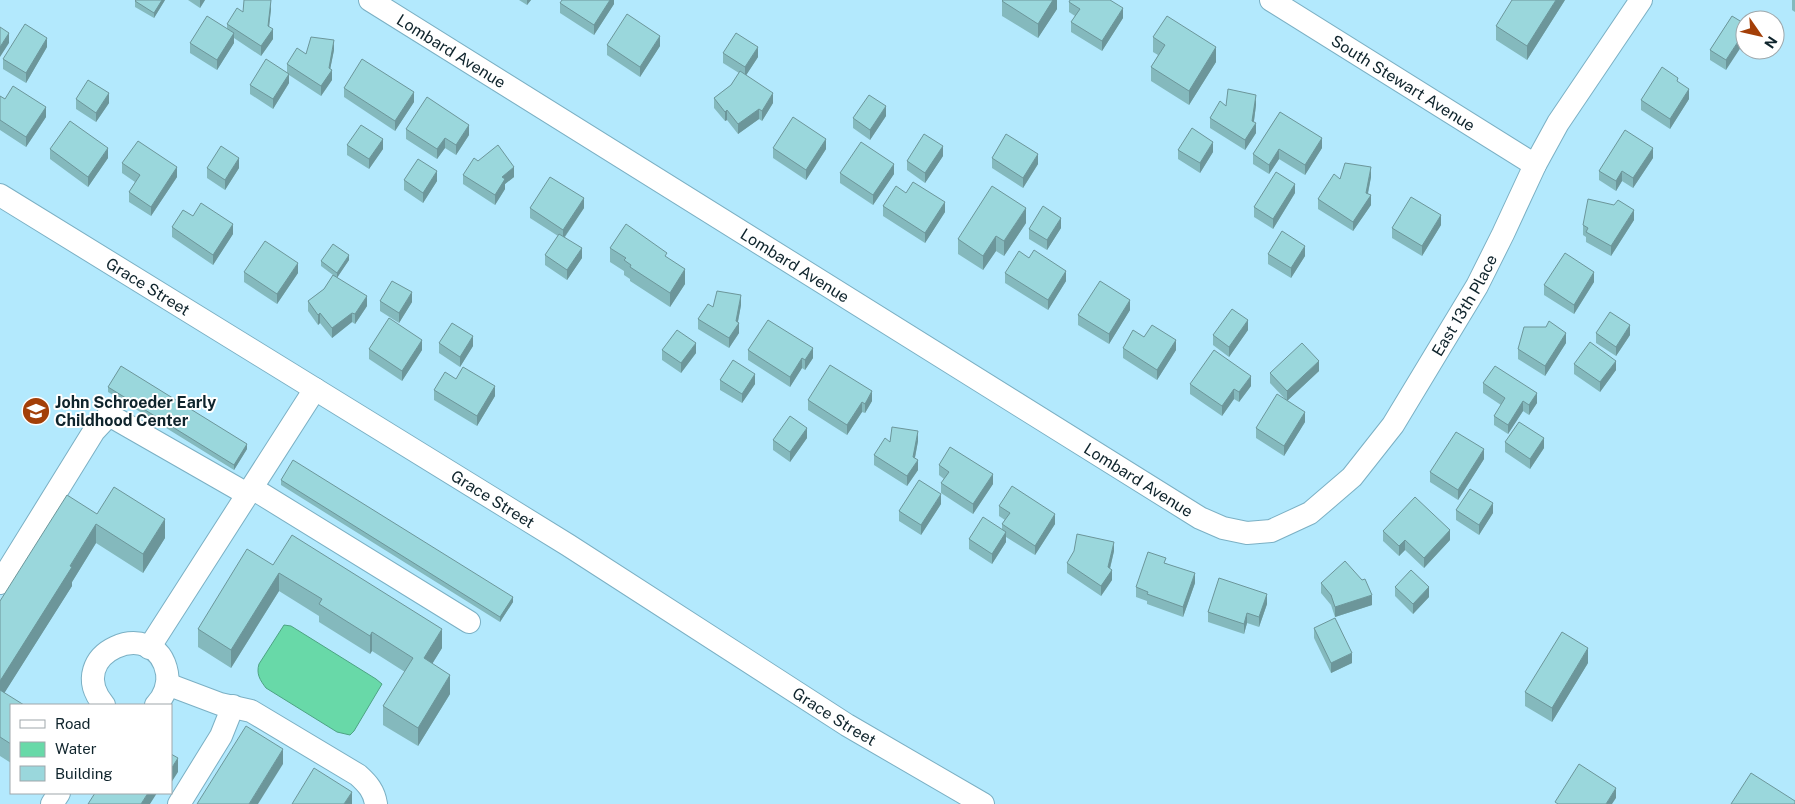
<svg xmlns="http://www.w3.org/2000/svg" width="1795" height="804" viewBox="0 0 1795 804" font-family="'Public Sans',sans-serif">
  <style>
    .water { fill: #68d9a8; stroke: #4da383 }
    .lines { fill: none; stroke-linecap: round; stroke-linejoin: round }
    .street-casing { stroke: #7bb0c4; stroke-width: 24 }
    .street { stroke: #fff; stroke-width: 22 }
    .wall { fill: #84b9bd }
    .shaded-wall { fill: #6c969a }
    .building { fill: #9ad7dc; stroke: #6c969a }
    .labels { text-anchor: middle; stroke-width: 4; stroke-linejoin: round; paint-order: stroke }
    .street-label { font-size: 16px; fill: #0f242c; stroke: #fff }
    .poi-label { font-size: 16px; font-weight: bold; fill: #0f242c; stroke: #fff; text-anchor: start }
  </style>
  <rect width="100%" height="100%" fill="#b3e9fd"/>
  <path class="water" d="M284,625l7,1 85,53 6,5 -28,47 -4,4 -13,-3 -71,-44c-6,-8 -10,-14 -7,-24z"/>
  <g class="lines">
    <defs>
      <g id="street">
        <path id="s1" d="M370,0l830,518 23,10 24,5 24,-2 39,-18 42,-36 41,-52 84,-139 26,-52 32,-69 23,-42 83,-123"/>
        <path id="s2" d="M1271,0l264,165"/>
        <path id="s3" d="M0,195l568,350 279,180 136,79"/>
        <path d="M252,488l217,134"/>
        <path d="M0,583l94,-152 15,-16 138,79"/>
        <path d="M149,648l166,-259"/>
        <path d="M167,684l53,20 31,7 107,64c10,9 16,16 18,29"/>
        <path d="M104,705c-43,-51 52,-92 63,-32 2,11 -3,24 -11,32"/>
        <path d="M52,804l7,-11"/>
        <path d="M179,804l42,-68 12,-30"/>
      </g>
    </defs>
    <use href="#street" class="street-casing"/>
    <use href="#street" class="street"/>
  </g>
  <path class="wall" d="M165,0l-11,18 -19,-11v-6z
    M188,0h17l-5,8z
    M519,0h12l-4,5z
    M614,0v4l-20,31 -34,-22v-10z
    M1057,0v9l-19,29 -36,-22v-15z
    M1565,0l-38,60 -31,-20v-14z
    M1792,0h3v12l-3,-2z
    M1069,2l54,16 -21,33 -31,-19v-10l4,-6 -6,-4z
    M271,9l-2,18 4,12 -12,17 -27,-18v5l-17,27 -27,-17v-10l37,-14v-5l16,-12z
    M1732,16l-6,54 -16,-10v-10z
    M1153,37l63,25 -27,43 -38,-24v-14l7,-12 -5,-3z
    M607,45l53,1 -20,31 -33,-22z
    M47,47l-21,36 -23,-14v-10z
    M334,50l-4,19 2,11 -11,16 -32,-21v8l-16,26 -23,-15v-9l37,-13v-8l19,-10z
    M723,53l35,4 -12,18 27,28 -11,18 -3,-2 -21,15 -11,-14 -2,1 -11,-13v-10l17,-13 8,-12 -16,-10z
    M1678,82l11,17 -19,30 -29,-19v-10z
    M344,88l70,14 -19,29 -51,-34z
    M0,96l5,3 41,18 -20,30 -26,-17z
    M76,99l33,4 -13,19 -20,-13z
    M1256,105l-2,16 2,12 -11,17 -35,-22v-10l16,-12z
    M1280,112l42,36 -17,27 -26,-16 -10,15 -16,-10v-10z
    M886,116l-16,24 -17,-12v-10z
    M406,129l63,6 -13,20 -11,-7 -8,11 -31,-20z
    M347,145l36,4 -14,20 -22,-14z
    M773,148l53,1 -20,31 -33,-22z
    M50,149l58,9 -20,29 -38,-28z
    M1178,150l35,2 -13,21 -22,-14z
    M943,156l-18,27 -18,-13v-9z
    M992,158l46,6 -15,24 -31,-20z
    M1653,158l-20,30 -11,-7 -6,10 -17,-11v-9z
    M478,161l36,16 -9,7v5l-10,16 -32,-21v-9z
    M122,163l55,14 -26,39 -22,-14v-10l6,-10 -13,-9z
    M207,168h32l-14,22 -18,-12z
    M840,173l54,1 -21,31 -33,-22z
    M1371,177l-3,17 3,11 -18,26 -35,-22v-10l22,-20z
    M404,180l33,1 -14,22 -19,-13z
    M906,193l39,19 -20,31 -42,-27v-10z
    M1295,193l-22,36 -19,-12v-10z
    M530,208h54l-19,29 17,21 -15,22 -22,-15v-10l13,-19 -28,-18z
    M193,216l40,18 -20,31 -41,-28v-10z
    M1634,220l-23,36 -25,-14v-5l-3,-2v-10z
    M1026,223l-22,33 -8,-5 -13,19 -25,-16v-15z
    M1441,225l-19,31 -30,-18v-10z
    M1061,228l-14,22 -18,-11v-10z
    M610,248l57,10 18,26 -15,23 -40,-26v-2l-6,-4v-4l-14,-9z
    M1268,254l37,2 -14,22 -23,-14z
    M349,260l-12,17 30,29 -12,18 -3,-2 -20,16 -12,-15 -2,2 -10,-14v-10l16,-12 9,-14 -12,-9v-5z
    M244,272l54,1 -21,31 -33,-22z
    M1005,273l61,8 -18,29 -43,-27z
    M1594,282l-20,32 -30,-19v-10z
    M380,301l32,1 -13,21 -19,-12z
    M741,305l-3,17 1,11 -10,15 -31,-19v-10l15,-12z
    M1130,310l-21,34 -31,-19v-10z
    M1248,330l-19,27 -16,-12v-10z
    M1596,333l34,2 -14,21 -20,-13z
    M1144,337l32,13 -19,30 -34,-22v-10z
    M439,343l34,3 -13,21 -21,-14z
    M1566,343l-21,33 -27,-17v-10z
    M369,349l53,1 -20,31 -33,-22z
    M662,350l34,3 -15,20 -19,-13z
    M748,350l65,8 -8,12 -3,-2 -12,19 -42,-27z
    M1574,364l42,6 -16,22 -26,-18z
    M1319,371l-32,30 18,21 -21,34 -28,-18v-10l30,-28 -16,-17v-10z
    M456,379l39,17 -18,30 -43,-26v-10z
    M720,380l35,4 -13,19 -22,-13z
    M1483,383l54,20 -8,12 -6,-4 -15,23 -14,-9v-9l7,-11 -18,-12z
    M1190,384l61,2 -12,16 -5,-3 -12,17 -32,-22z
    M108,387l139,62 -13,21 -126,-78z
    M808,400l64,1 -7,12 -3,-1 -15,23 -39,-25z
    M807,438l-17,24 -17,-12v-10z
    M918,441l-3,17 3,12 -11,16 -33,-21v-10l16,-13z
    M1505,442l39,6 -14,21 -25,-17z
    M1484,459l-26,41 -28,-18v-10z
    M939,465l54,19 -20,30 -32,-21v-10l3,-4 -5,-4z
    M281,480l232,122 -13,20 -219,-137z
    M941,504l-20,31 -22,-14v-10z
    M999,506l56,18 -20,31 -29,-18v5l-14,22 -23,-15v-10l33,-10v-5l3,-4 -6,-4z
    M1456,510l37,3 -14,22 -23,-15z
    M97,514l68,24 -22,35 -47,-30 -24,39v4l-68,107 7,12v58l-11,-7v-155z
    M1383,531l67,9 -26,28 -19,-18 -6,6 -16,-15z
    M1114,551l-4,18 2,11 -11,16 -34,-23v-10z
    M1166,563l29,20 -12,34 -36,-13v-3l-11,-4v-10z
    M273,565l169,83 -10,16 18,30 -32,52 -35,-21v-19l22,-34 -33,-21 -2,3 -51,-32v-6l-40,-25 -48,77 -33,-21v-18z
    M1321,583l51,22 -37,12 -4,-12 -10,-12z
    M1395,587l34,10 -16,17 -18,-18z
    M1267,604l-8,23 -12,-4 -3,11 -36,-12v-10z
    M1314,628l38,35 -21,10 -17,-35z
    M1588,663l-36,59 -27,-16v-14z"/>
  <path class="shaded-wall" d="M162,0h3l-11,18v-5z
    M200,0h5l-5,8z
    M271,0v9l-3,27v-10z
    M527,0h4l-4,5z
    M610,0h4v4l-20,31v-10z
    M1052,0h5v9l-19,29v-14z
    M1556,0h9l-38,60v-14z
    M1123,8v10l-21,33v-10z
    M273,29v10l-12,17v-10z
    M1745,31v10l-19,29v-10z
    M9,33v10l-9,14v-10z
    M234,33v10l-17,27v-10z
    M660,36v10l-20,31v-10z
    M47,38v9l-21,36v-10z
    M334,40v10l-5,25 3,-5v10l-11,16v-10l8,-18z
    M758,47v10l-13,20v-10z
    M1216,47v15l-27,43v-14z
    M289,74v9l-16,26v-10z
    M1689,89v10l-19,30v-10z
    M414,92v10l-19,29v-10z
    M109,93v10l-13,19v-9z
    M773,93v10l-11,18v-10z
    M1256,95v10l-3,23 3,-5v10l-11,17v-10l7,-19z
    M886,106v10l-16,24v-10z
    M46,107v10l-20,30v-10z
    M759,109v10l-21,15v-10z
    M727,110v10l-2,1v-9z
    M469,125v10l-13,20v-10z
    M445,138v10l-8,11v-10z
    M1322,138v10l-17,27v-10z
    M383,139v10l-14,20v-10z
    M826,139v10l-20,31v-10z
    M1213,142v10l-13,21v-10z
    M943,146v10l-18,27v-10z
    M108,148v10l-20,29v-10z
    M1653,148v10l-20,30v-10z
    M1279,149v10l-10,15v-9z
    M1038,154v10l-15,24v-10z
    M239,158v10l-14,22v-10z
    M894,164v10l-21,31v-10z
    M177,167v10l-26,39v-9z
    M514,167v10l-9,7v5l-10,16v-10l7,-18z
    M1371,167v10l-5,25 5,-7v10l-18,26v-9l13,-29z
    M437,171v10l-14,22v-10z
    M1622,171v10l-6,10v-10z
    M1295,184v9l-22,36v-10z
    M584,198v10l-21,31v-9z
    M945,202v10l-20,31v-10z
    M1026,208v15l-22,33v-15z
    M1634,210v10l-23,36v-10z
    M1441,215v10l-19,31v-10z
    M1061,218v10l-14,22v-10z
    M233,224v10l-20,31v-10z
    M996,236v15l-13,19v-14z
    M1305,246v10l-14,22v-10z
    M582,248v10l-15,22v-10z
    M349,255v5l-12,18v-5z
    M298,263v10l-21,31v-10z
    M685,269v15l-15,23v-14z
    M1066,271v10l-18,29v-10z
    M1594,272v10l-20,32v-9z
    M412,292v10l-13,21v-10z
    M741,295v10l-4,21 2,-3v10l-10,15v-10l7,-17z
    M367,296v10l-12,18v-10z
    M1130,300v10l-21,34v-10z
    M320,313v10l-2,2v-10z
    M352,313v9l-20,16v-10z
    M1248,320v10l-19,27v-10z
    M1630,325v10l-14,21v-9z
    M1566,333v10l-21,33v-10z
    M473,336v10l-13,21v-10z
    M422,340v10l-20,31v-10z
    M1176,340v10l-19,30v-10z
    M696,343v10l-15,20v-10z
    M813,348v10l-8,12v-10z
    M802,358v10l-12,19v-10z
    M1319,361v10l-32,30v-10z
    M1616,361v9l-16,22v-10z
    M755,374v10l-13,19v-9z
    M1251,376v10l-12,16v-10z
    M495,386v10l-18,30v-10z
    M1234,389v10l-12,17v-10z
    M872,391v10l-7,12v-9z
    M1537,393v10l-8,12v-10z
    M1523,401v10l-15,23v-9z
    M862,402v10l-15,23v-10z
    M1305,412v10l-21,34v-10z
    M807,428v10l-17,24v-10z
    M918,431v10l-5,26v-10z
    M1544,438v10l-14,21v-10z
    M247,444v5l-13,21v-5z
    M1484,449v10l-26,41v-10z
    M918,460v10l-11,16v-10z
    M993,474v10l-20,30v-10z
    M941,494v10l-20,31v-10z
    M1493,503v10l-14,22v-10z
    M1055,514v10l-20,31v-9z
    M165,519v19l-22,35v-19z
    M96,524v19l-24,39v4l-72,114v-19z
    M1450,530v10l-26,28v-10z
    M1006,532v10l-14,22v-10z
    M1405,540v10l-6,6v-10z
    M1114,542v9l-6,25 4,-6v10l-11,16v-10l7,-19z
    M279,573v18l-48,77v-18z
    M1195,573v10l-12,34v-10z
    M1429,587v10l-16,17v-10z
    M1267,594v10l-8,23v-10z
    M1372,595v10l-37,12v-10z
    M513,597v5l-13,20v-5z
    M1247,613v10l-3,11v-10z
    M442,629v19l-18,29v-19z
    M372,632v19l-2,3v-18z
    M1588,648v15l-36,59v-14z
    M1352,653v10l-21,10v-10z
    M450,675v19l-32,52v-18z
    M283,749v15l-25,40h-9z
    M178,758v14l-7,11v-14z
    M1616,788v10l-4,6h-6z
    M352,792v12h-8z
    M148,793h9l-7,11h-9z"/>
  <path class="building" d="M136,0h26l-8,13 -19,-12z
    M244,0h27l-3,26 5,3 -12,17 -34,-22 10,-16 6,4z
    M562,0h48l-16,25 -34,-22z
    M1003,0h50l-15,24 -36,-23z
    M1070,0h40l13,8 -21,33 -31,-19 9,-13 -11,-7z
    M1512,0h44l-29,46 -31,-20z
    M627,14l33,22 -20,31 -33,-22z
    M207,16l27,17 -17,27 -27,-17z
    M1167,16l49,31 -27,44 -38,-24 14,-22 -12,-8z
    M1732,16l13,8v7l-19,29 -16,-10z
    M25,24l22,14 -21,35 -23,-14z
    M0,27l9,6 -9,14z
    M736,33l22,14 -13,20 -22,-14z
    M311,37l23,3 -5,28 3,2 -11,16 -34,-22 10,-16 9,6z
    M266,59l23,15 -16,25 -23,-14z
    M362,59l52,33 -19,29 -51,-33z
    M1662,67l16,11 -1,3 12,8 -19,30 -29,-19z
    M740,71l33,22 -11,18 -3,-2 -21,15 -11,-14 -2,2 -11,-14 17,-13z
    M88,80l21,13 -13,20 -20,-14z
    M13,86l33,21 -20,30 -26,-17v-24l5,3z
    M1228,89l28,6 -4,26 4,2 -11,17 -35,-22 10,-17 6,5z
    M869,95l17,11 -16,24 -17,-12z
    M427,97l42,28 -13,20 -11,-7 -8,11 -31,-20z
    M1280,112l42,26 -17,27 -26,-16 -10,16 -16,-11z
    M793,117l33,22 -20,31 -33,-22z
    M70,121l38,27 -20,29 -38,-28z
    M361,125l22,14 -14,20 -22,-14z
    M1192,128l21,14 -13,21 -22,-13z
    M1625,130l28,18 -20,30 -11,-7 -6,10 -17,-10z
    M924,134l19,12 -18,27 -18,-12z
    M1006,134l32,20 -15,24 -31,-20z
    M138,141l39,26 -26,40 -22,-15 11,-17 -18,-12z
    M861,142l33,22 -21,31 -33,-22z
    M498,145l16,22 -12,10 3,2 -10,16 -32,-20 11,-17 4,3z
    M221,146l18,12 -14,22 -18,-12z
    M418,159l19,12 -14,22 -19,-13z
    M1345,163l26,4 -5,26 5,2 -18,27 -35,-23 16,-25 6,5z
    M1276,172l19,12 -22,35 -19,-12z
    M550,177l34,21 -21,32 -33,-22z
    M913,182l32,20 -20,31 -42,-27 13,-20 10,7z
    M992,186l34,22 -22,33 -8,-5 -13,20 -25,-17z
    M1411,197l30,18 -19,31 -30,-18z
    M1588,199l26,6 4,-5 16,10 -23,36 -25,-14 2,-4 -5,-3z
    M201,203l32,21 -20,31 -41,-28 11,-17 10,6z
    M1043,206l18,12 -14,22 -18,-11z
    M626,224l41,29 -2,3 20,13 -15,24 -40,-26 1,-2 -7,-5 2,-2 -16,-10z
    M1282,231l23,15 -14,22 -23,-14z
    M559,234l23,14 -15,22 -22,-15z
    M265,241l33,22 -21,31 -33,-22z
    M333,244l16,11 -12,18 -16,-12z
    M1034,250l32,21 -18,29 -43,-27 14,-22 10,7z
    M1565,253l29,19 -20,33 -30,-20z
    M333,275l34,21 -12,18 -3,-1 -20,15 -12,-15 -2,2 -10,-14 16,-12z
    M392,281l20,11 -13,21 -19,-12z
    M1100,281l30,19 -21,34 -31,-19z
    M717,291l24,4 -5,26 3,2 -10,15 -31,-19 10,-15 5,3z
    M1232,309l16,11 -19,27 -16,-12z
    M1610,312l20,13 -14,22 -20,-14z
    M389,318l33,22 -20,31 -33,-22z
    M768,320l45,28 -8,12 -3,-2 -12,19 -42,-27z
    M1549,321l17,12 -21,33 -27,-17 6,-22h22z
    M452,323l21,13 -13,21 -21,-14z
    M1152,325l24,15 -19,30 -34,-22 10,-18 11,7z
    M677,330l19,13 -15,20 -19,-13z
    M1590,342l26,19 -16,21 -26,-18z
    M1302,343l17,18 -32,30 -17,-18z
    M1214,350l37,26 -12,16 -5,-3 -12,17 -32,-22z
    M733,360l22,14 -13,20 -22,-14z
    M830,365l42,26 -7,13 -3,-2 -15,23 -39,-25z
    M121,366l126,78 -13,21 -126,-78z
    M1495,366l42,27 -8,12 -6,-4 -15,24 -14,-9 11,-18 -22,-15z
    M463,367l32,19 -18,30 -43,-26 11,-18 11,7z
    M1277,394l28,18 -21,34 -28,-18z
    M790,416l17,12 -17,24 -17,-12z
    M1519,422l25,16 -14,21 -25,-17z
    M892,427l26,4 -5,26 5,3 -11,16 -33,-21 11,-17 5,4z
    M1456,432l28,17 -26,41 -28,-18z
    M950,447l43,27 -20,30 -32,-21 8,-11 -10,-7z
    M293,460l220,137 -13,20 -219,-137z
    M919,480l22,14 -20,31 -22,-14z
    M1012,486l43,28 -20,32 -33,-22 8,-11 -11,-7z
    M114,487l51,32 -22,35 -47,-30 -26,42 2,1 -72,114v-80l67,-106 30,19z
    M1470,489l23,14 -14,22 -23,-15z
    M1415,497l35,33 -26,28 -19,-18 -6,6 -16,-15z
    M983,517l23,15 -14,22 -23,-15z
    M1077,534l37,8 -6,25 4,3 -11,16 -34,-23 7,-12z
    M292,535l150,94 -18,29 26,17 -32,53 -35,-22 30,-48 -41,-26 -2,4 -51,-32 3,-5 -43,-26 -48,77 -33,-21 49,-80 26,16z
    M1148,552l18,6 -2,5 31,10 -12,34 -36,-13 1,-2 -12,-5z
    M1345,561l17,19 3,-1 7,16 -37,12 -4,-12 -10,-12z
    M1411,570l18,17 -16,17 -18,-17z
    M1219,578l48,16 -8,23 -12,-4 -3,11 -36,-12z
    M1335,618l17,35 -21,10 -17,-35z
    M1562,632l26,16 -36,60 -27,-16z
    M0,690l24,15h-13v39l-11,-7z
    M246,726l37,23 -34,55h-52z
    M171,754l7,4 -7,11z
    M1579,764l37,24 -10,16h-48l-3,-2z
    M314,768l38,24 -8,12h-52z
    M1751,773l44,28v3h-64z
    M95,793h53l-7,11h-53z"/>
  <defs>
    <symbol id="school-disc" viewBox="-11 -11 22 22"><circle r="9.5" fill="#a33f08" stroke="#fff"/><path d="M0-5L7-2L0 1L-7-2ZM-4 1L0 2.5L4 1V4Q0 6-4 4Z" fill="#fff"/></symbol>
  </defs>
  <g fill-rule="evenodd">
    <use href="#school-disc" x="20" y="395" width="32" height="32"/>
  </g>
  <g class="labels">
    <g class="street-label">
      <text dy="6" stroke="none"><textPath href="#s1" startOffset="96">Lombard Avenue</textPath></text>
      <text dy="6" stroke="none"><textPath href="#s2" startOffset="156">South Stewart Avenue</textPath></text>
      <text dy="6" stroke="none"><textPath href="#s1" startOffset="501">Lombard Avenue</textPath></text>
      <text dy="6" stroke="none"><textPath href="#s3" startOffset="174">Grace Street</textPath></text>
      <text dy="6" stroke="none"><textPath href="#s1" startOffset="1356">East 13th Place</textPath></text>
      <text dy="6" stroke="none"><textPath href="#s1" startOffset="906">Lombard Avenue</textPath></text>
      <text dy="6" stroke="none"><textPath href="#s3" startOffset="579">Grace Street</textPath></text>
      <text dy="6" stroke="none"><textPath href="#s3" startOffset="984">Grace Street</textPath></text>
    </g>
    <g class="poi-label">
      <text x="55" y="408">John Schroeder Early<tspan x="55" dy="18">Childhood Center</tspan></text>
    </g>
  </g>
  <rect x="10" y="704" width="162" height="90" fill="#ffffff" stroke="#9fa7ab"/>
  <rect x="20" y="720" width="25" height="8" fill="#ffffff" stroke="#9fa7ab"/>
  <text x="55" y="729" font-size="15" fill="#0f242c">Road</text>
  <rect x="20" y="742" width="25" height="15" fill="#68d9a8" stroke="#9fa7ab"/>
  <text x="55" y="754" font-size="15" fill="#0f242c">Water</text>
  <rect x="20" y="766" width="25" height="15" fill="#9ad7dc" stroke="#9fa7ab"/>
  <text x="55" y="779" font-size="15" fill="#0f242c">Building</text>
  <g transform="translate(1760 35) rotate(124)"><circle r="24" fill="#ffffff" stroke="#9fa7ab"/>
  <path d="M0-4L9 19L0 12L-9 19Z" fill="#a33f08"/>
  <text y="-8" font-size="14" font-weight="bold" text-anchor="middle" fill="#0f242c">N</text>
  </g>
</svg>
